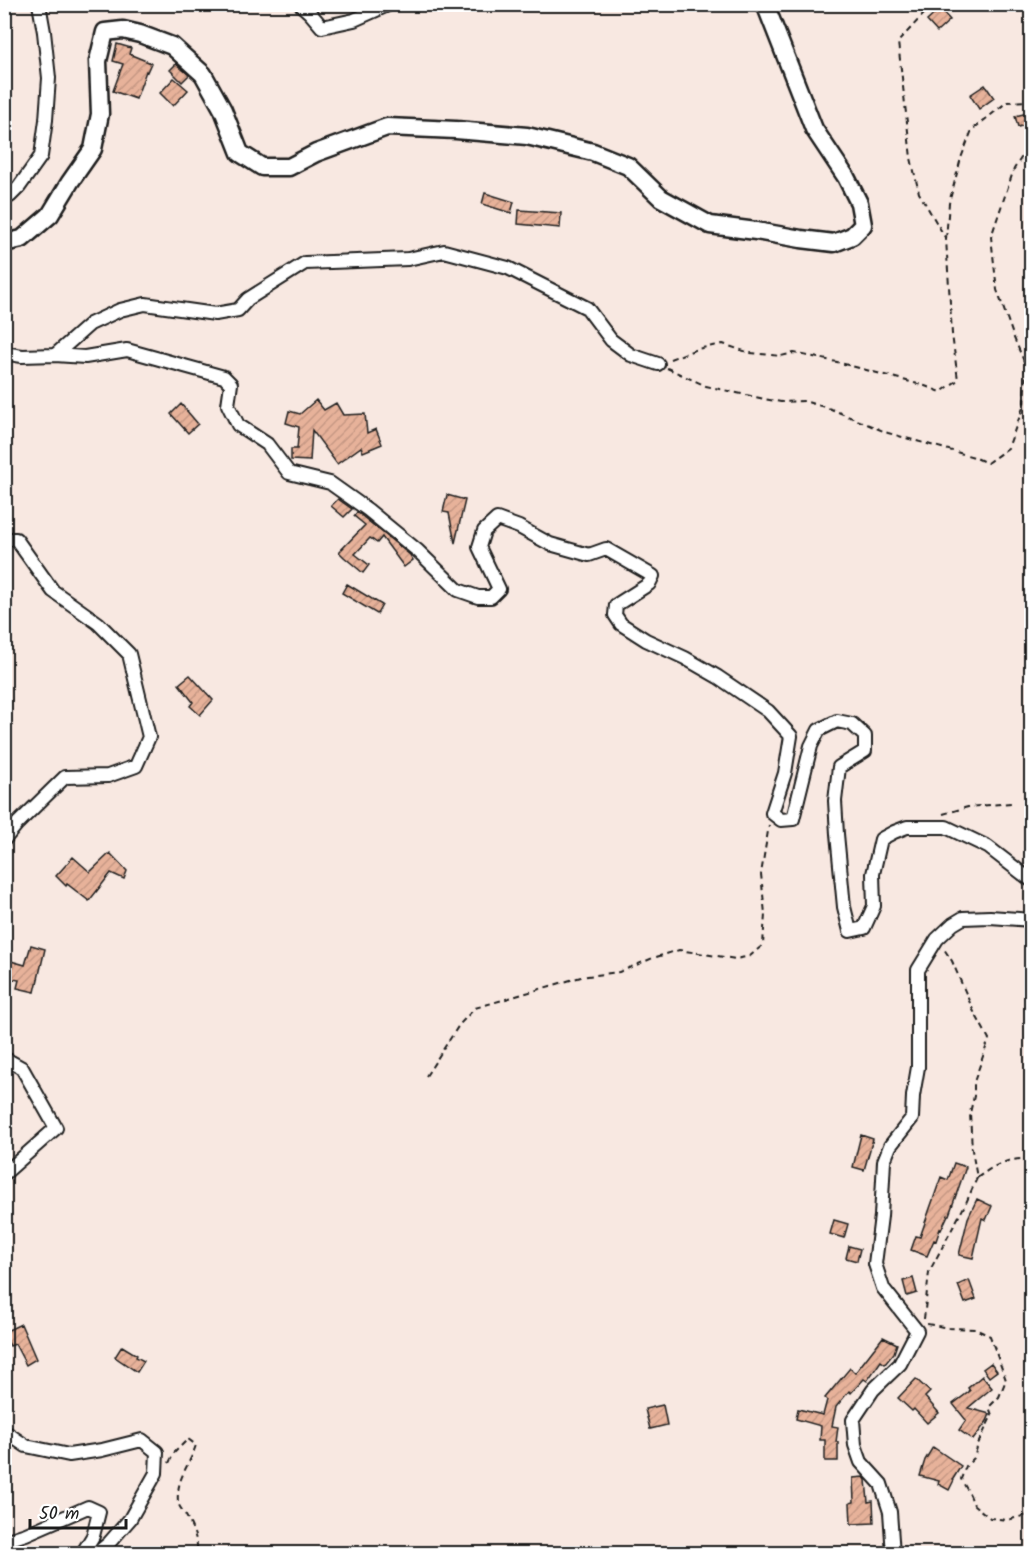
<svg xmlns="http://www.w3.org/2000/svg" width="1036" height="1558" viewBox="0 0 1036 1558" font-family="Kalam,sans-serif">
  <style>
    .building { fill: url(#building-hatch); stroke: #1c1c1c; stroke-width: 1.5 }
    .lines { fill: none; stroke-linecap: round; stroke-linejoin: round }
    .street-casing { stroke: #1c1c1c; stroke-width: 16 }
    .secondary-casing { stroke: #1c1c1c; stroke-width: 21 }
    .path { stroke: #1c1c1c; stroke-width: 2; stroke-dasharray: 6 4.5; stroke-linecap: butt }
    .street { stroke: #fff; stroke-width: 12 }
    .secondary { stroke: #fff; stroke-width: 16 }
  </style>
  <defs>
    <pattern id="building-hatch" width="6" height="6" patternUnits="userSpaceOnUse" patternTransform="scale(1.5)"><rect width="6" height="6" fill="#e7b29a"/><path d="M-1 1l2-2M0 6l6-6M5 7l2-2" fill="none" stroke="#c69884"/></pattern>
  </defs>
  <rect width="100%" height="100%" fill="#f8e8e1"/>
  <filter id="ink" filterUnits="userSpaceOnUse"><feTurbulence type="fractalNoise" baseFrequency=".0167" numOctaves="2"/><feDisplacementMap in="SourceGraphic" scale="12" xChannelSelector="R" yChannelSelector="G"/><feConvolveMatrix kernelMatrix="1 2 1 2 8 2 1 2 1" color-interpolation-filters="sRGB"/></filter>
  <g filter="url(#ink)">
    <path class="building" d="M940,9l10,11 -13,12 -10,-11z
      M117,44l14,4 -2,6 22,9 -4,9 -1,-1 -10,28 -23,-8 10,-27 -10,-3z
      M176,64l13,11 -7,7 -12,-12z
      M174,78l14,12 -15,16 -13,-13z
      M985,85l9,13 -15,11 -9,-14z
      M1032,112v11l-14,4 -3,-11z
      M485,193l29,9 -3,11 -29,-9z
      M519,210l42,3 -1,15 -42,-4z
      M316,400l8,10 12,-7 7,12 22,-1 2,19 9,-4 6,15 -19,8 -2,-5 -24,17 -25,-34 -2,31 -19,-1v-11h6l2,-22 -13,-4 3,-12 11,3z
      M181,404l17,20 -10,9 -17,-19z
      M447,495l18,5 -10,43 -6,-30 -6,-1z
      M338,499l14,10 -8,8 -13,-11z
      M357,512l53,43 3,5 -9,7 -22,-30 -5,6 -7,-5 -15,16 14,11 -6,8 -19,-16 -5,-5 26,-27 -11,-9z
      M347,584l35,21 -5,9 -35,-21z
      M190,675l23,25 -13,15 -10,-9 3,-4 -14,-18z
      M110,853l17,18 -3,8 -13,-6 -22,28 -22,-17 -1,2 -10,-10 17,-19 17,15z
      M31,945l14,4 -10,43 -18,-4 2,-8 -12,-2 4,-17 14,4z
      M861,1135l12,4 -9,31 -11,-3z
      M954,1163l12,4 -17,48h-1l-7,15 -1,-1 -4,12 -2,-1 -7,16 -16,-6 5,-14 4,1 21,-60 7,3z
      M977,1199l15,7 -6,14 -4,-2 -9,40 -14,-3 9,-37z
      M834,1220l14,4 -4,14 -14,-4z
      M849,1246l11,3 -3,12 -11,-3z
      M913,1278l4,15 -10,3 -4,-15z
      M969,1280l7,19 -11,4 -7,-18z
      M21,1324l15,35 -10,6 -11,-21 -5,2 -6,-13v-1z
      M883,1337l14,7 -3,9 -9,11 -4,-3 -14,20 -3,-2 -13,14 -2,-2 -13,16 -4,19 6,1 -2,15h2v19h-13v-21h-5l1,-14 -25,-7 2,-10 25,6 4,-15 -2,-2 25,-30 5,5z
      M122,1346l15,9 -1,2 8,4 -7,11 -22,-15z
      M991,1363l6,8 -8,6 -6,-8z
      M982,1376l10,12 -24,20 22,6 -3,7 -14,19 -14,-10 7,-10 -13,-16 17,-13 -2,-3z
      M916,1379l14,13 -5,5 14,16 -12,10 -13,-14 -2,2 -14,-13z
      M663,1405l4,20 -17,4 -5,-20z
      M933,1447l28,19 -8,13 1,1 -5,10 -11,-6 1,-3 -19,-5 5,-16z
      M864,1477l2,3 2,22 5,-1 1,22 -23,1 -1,-21 4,-1 -1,-24z"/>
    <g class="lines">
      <defs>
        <path id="street" d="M300,4l10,9 12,14 32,-7 36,-16
          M4,197l6,-1 9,-9 22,-31 5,-36 3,-42 -5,-46 -5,-28
          M4,353l18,3 33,-1 30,2 42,-7 97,27 7,7 -3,21 10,20 29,19 22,29 41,10 38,27 50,41 40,39 20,7h13l8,-8 -20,-42 5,-16 13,-12 22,8 31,17 39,11 17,-6 47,27 -4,8 -33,21 -1,10 6,9 25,16 39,18 33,19 50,34 23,25 -6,37 -13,40 9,7 12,-1 18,-73 8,-16 18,-9 15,3 13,12v15l-26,16 -4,34 2,33 7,73 6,24 14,-3 10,-22 -1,-32 8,-35 13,-7 13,-5h39l42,20 44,34
          M55,355l35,-31 30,-14 25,-6 70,10 23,-4 10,-11 57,-36 103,-4 36,-8 64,17 79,40 24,32 20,15 27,9
          M4,539h12l37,52 45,32 31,31 20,83 -13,29 -28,10 -43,1 -48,47 -13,16
          M4,1058l18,10 34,60 -52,46
          M4,1431l22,15 43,9 33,-5 40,-10 15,12 -1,21 -26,46 -21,24 -13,11
          M4,1541l22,-7 62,-27 11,5 -6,24 -11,18
          M893,1554l-3,-42 -9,-28 -20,-22 -6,-17 -2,-25 20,-30 27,-26 17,-33 -34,-43 -8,-24 6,-48 3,-55 6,-15 22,-28 1,-22 5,-29v-97l19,-31 16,-15 10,-6 27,-1 42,3"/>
        <path id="secondary" d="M4,243l18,-4 28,-24 20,-33 23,-33 7,-35 -2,-53 7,-29 18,-2 17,4 32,12 31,28 20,36 17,43 22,14h27l27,-14 71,-26 69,3 71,6 66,16 35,14 33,32 49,27 46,6 45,8 33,4 18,-7 11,-11 -4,-22 -13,-26 -32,-48 -49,-125"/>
      </defs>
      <use href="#street" class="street-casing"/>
      <use href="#secondary" class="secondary-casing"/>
      <path class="path" d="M946,239l3,-36 12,-45 11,-28 35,-28 21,-1 4,1
        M670,359l27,-10 26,-5 27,9 31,3 13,-3 43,9 88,24 16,6 17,-12 -6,-46 -6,-95 -27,-46 -8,-35 -13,-116 35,-38
        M667,368l39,18 58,13 17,3 23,-1 27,8 57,24 86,24 13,6 21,-15 16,-43 2,-39 -12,-28 -17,-48 -6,-53 23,-68 9,-14 9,-6
        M943,814l25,-7 43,-4
        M426,1076l33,-51 16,-17 106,-31 38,-5 34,-14 26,-8 57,9 14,-3 13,-11 2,-31 -4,-40 8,-49
        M4,1134v6
        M977,1178c17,-13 33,-21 55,-19
        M924,1319l5,-47 37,-69 11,-25 -5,-28 -2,-37 4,-17v-14l15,-43 -16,-29 -21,-49 -8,-12
        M927,1324l22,4 26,1 15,7 16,44 -7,17 -10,10 3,8 -14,29 -4,14 -8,8 -5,13 9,16 4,10 16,13 17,2 20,-5h5
        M169,1463l5,-10 14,-14 8,6c-7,22 -20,33 -18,57 1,5 4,8 7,12 6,11 14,27 12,40"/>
      <use href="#street" class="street"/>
      <use href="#secondary" class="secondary"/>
    </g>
  </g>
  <rect width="1036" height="1558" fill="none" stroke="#fff" stroke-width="24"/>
  <rect x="12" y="12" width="1012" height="1534" fill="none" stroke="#1c1c1c" stroke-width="2" filter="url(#ink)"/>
  <path d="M30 1519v9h96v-9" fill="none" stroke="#1c1c1c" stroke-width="3"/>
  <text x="39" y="1519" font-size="18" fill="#1c1c1c" stroke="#ffffff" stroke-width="4.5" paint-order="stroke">50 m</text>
</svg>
